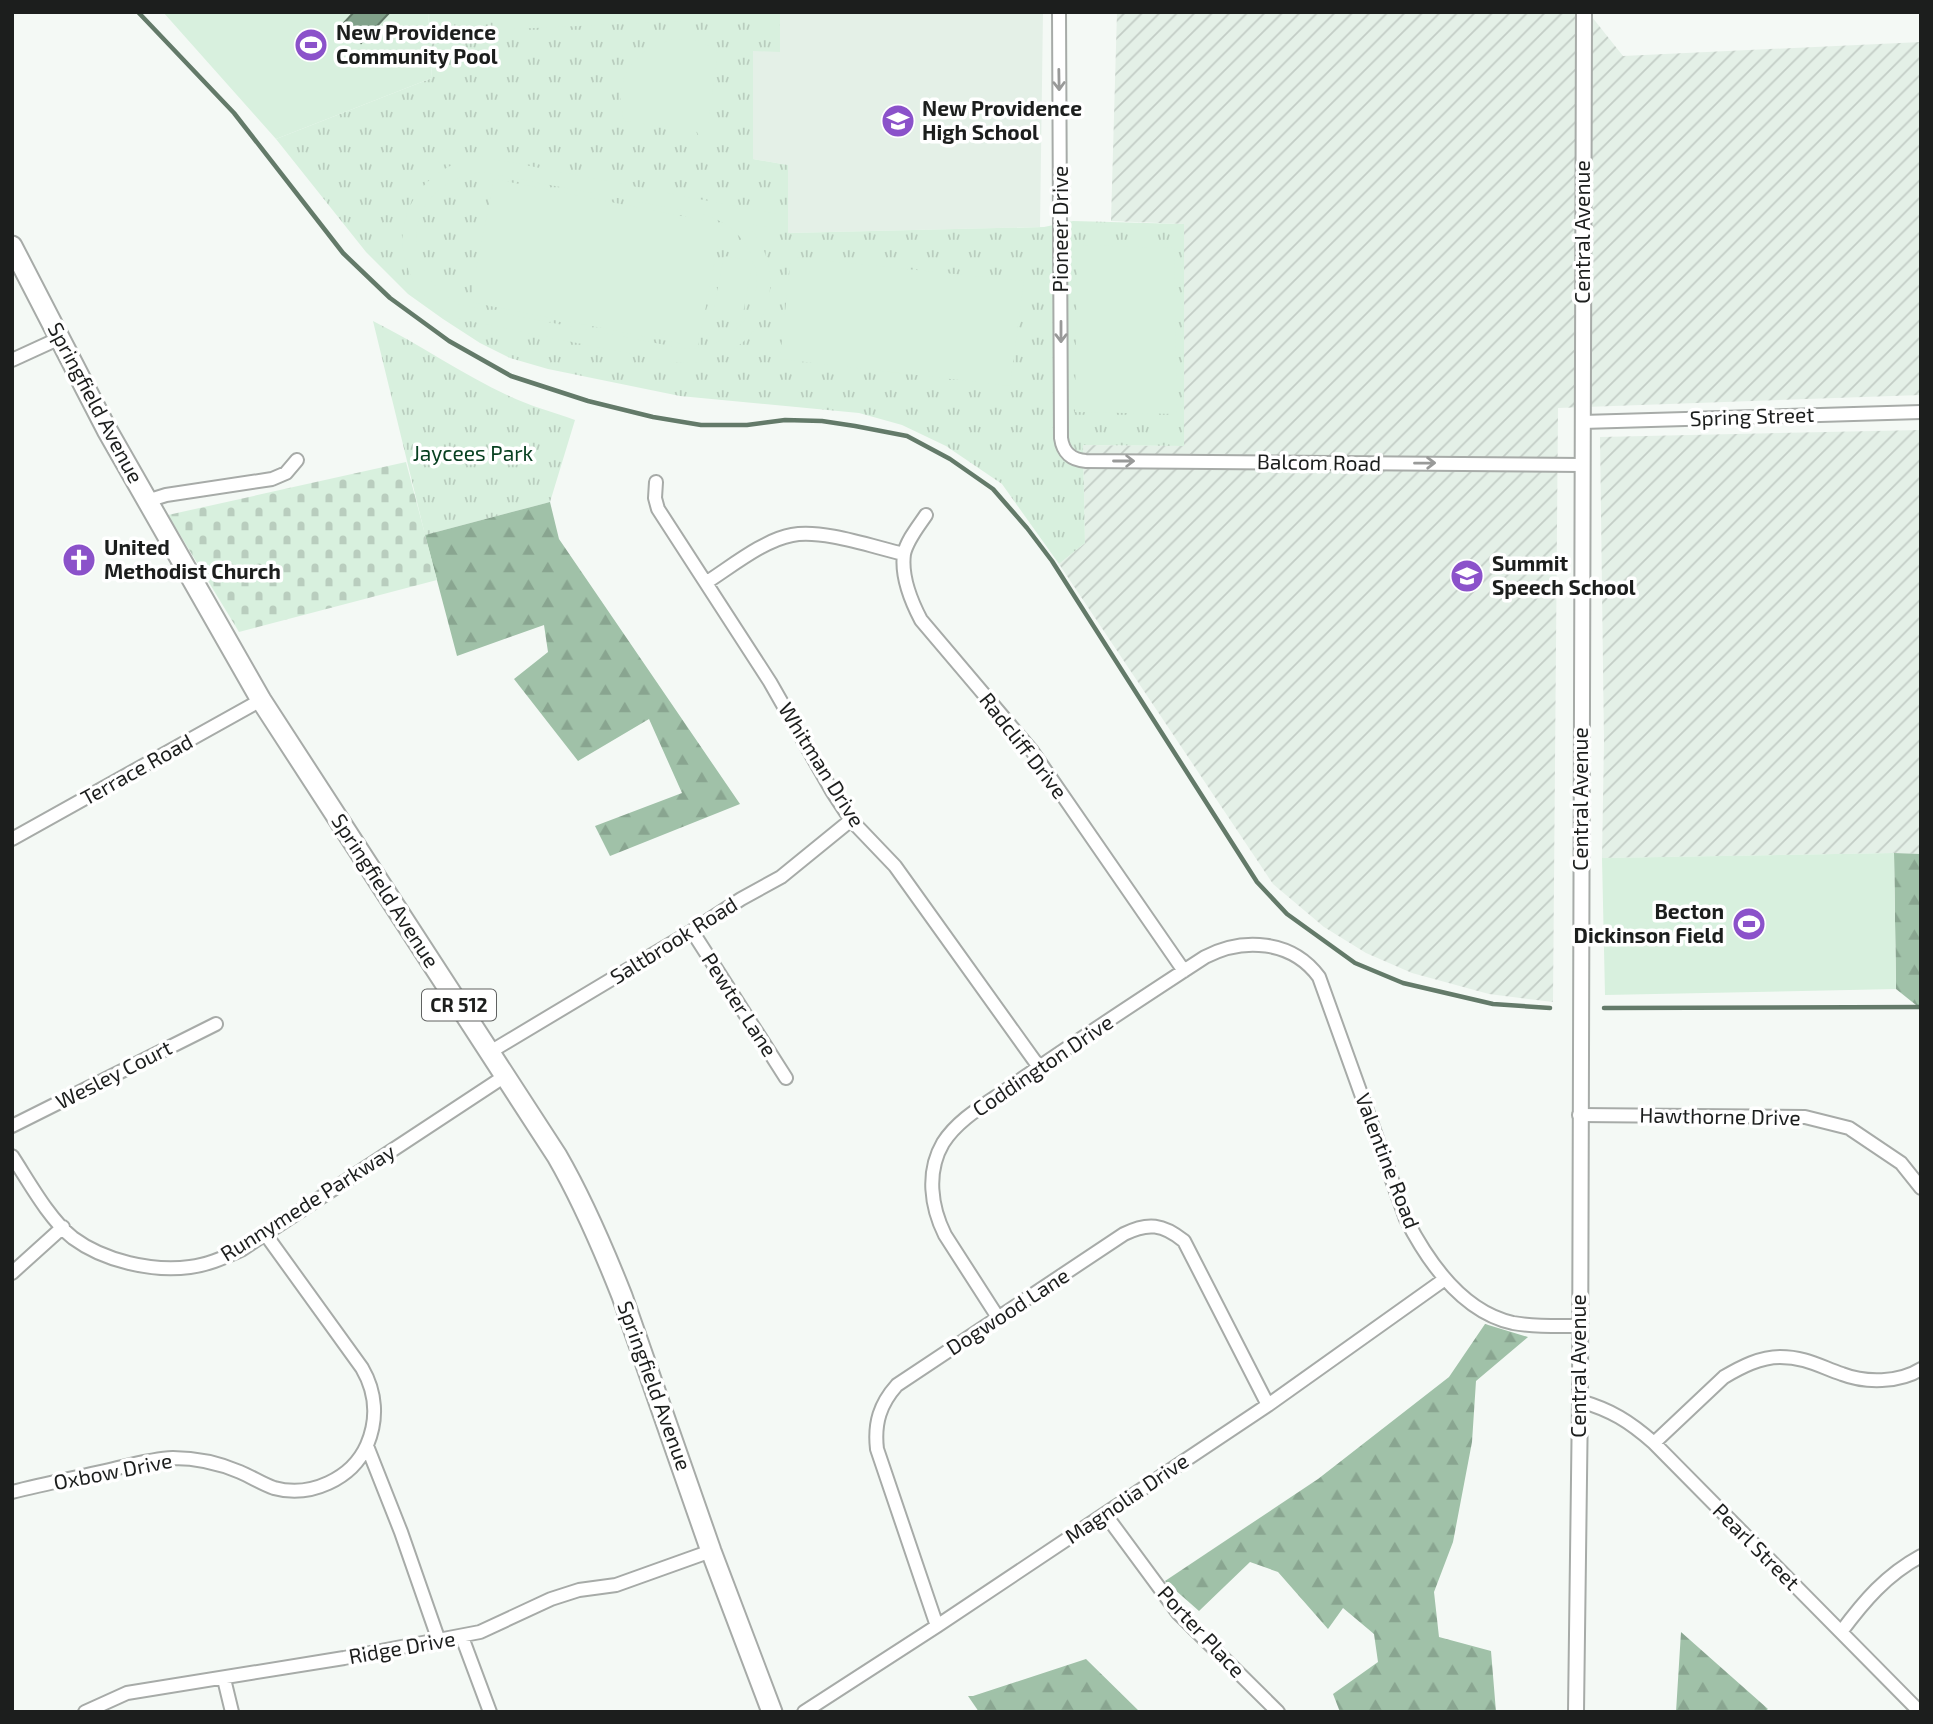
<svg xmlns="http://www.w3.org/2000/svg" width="1933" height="1724" viewBox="0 0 1933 1724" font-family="'Exo 2',sans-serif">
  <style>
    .built { fill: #e4f0e7 }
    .industrial { fill: url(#industrial-furrows) }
    .grass { fill: url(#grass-tufts) }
    .forest { fill: url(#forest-firs) }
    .cemetery { fill: url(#cemetery-stones) }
    .pitch { fill: #d8f0de; fill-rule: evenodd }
    .water { fill: #81a18a; stroke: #637a69; stroke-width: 2 }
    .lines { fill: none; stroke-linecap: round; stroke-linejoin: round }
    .stream { stroke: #637a69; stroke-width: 4.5 }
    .minor-casing { stroke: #a7aba8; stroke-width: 16 }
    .tertiary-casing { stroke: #a7aba8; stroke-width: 18 }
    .primary-casing { stroke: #a7aba8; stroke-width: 23 }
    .minor { stroke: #fff; stroke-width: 12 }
    .tertiary { stroke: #fff; stroke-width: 14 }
    .primary { stroke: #fff; stroke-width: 19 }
    .oneway { stroke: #999a99 }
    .labels { text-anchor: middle; stroke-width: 7; stroke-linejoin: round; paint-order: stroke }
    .shield { fill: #fff; stroke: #606261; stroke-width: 2 }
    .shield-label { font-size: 19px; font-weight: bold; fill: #1c1e1d }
    .poi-label { font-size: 21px; font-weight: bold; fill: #1c1e1d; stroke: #fff; text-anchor: start }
    .street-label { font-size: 21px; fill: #1c1e1d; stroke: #fff }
    .park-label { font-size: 21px; fill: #084121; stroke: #fff }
  </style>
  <defs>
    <pattern id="industrial-furrows" width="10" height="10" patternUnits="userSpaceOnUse" patternTransform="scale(1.75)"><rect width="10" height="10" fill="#e4f0e7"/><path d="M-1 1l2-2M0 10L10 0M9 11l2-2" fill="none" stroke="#c3cdc6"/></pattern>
    <pattern id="grass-tufts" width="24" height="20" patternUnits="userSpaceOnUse" patternTransform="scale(1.75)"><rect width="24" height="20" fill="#d8f0de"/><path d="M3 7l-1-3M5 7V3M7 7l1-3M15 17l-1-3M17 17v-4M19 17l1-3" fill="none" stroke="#b9cdbe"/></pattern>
    <pattern id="forest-firs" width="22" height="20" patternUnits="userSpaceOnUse" patternTransform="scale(1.75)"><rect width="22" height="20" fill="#a0c1a8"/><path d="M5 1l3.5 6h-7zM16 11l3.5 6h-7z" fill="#89a590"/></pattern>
    <pattern id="cemetery-stones" width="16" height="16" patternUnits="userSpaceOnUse" patternTransform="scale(1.75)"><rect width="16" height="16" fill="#d8f0de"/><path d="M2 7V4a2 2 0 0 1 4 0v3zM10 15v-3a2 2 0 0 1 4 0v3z" fill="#b9cdbe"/></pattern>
  </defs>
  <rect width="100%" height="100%" fill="#f4f9f5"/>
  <path class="built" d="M780,12h263l-3,215 -252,6v-68l-35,-6v-108h27z"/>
  <path class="industrial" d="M1117,12h471l35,44 298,-14v353l-363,13 -5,594 -64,-8 -77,-21 -46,-20 -42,-26 -51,-43 -214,-320 26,-21 -2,-98 100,1 1,-222 -73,-3z
    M1921,430v424l-27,-1 -292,5 2,-116 -4,-305z"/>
  <path class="grass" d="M428,12h352v40l-27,-1v108l35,6v68l256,-6 29,-6 111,3v222l-101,-1 2,98 -26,21 -57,-80 -56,-38 -44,-21 -43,-12 -179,-17 -132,-27 -38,-11 -30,-15 -37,-24 -35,-25 -42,-42 -90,-113 156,-61z
    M373,321c46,23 89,53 136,75 21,10 44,16 66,24l-25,82 -125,33z"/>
  <path class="forest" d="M550,502l9,37 181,265 -130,52 -15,-30 87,-33 -33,-74 -71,42 -64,-82 34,-27 -4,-27 -87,31 -32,-121z
    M1894,853l27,1v155l-25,-20z
    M1485,1324l43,13 -52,44 -4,61 -19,100 -19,50 5,45 52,14 5,61h-156l-7,-18 45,-32 -4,-28 -31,-26 -15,21 -50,-57 -28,-10 -51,49 -34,-30 153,-102 131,-102z
    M1681,1632l87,77 -4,3h-88z
    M1086,1659l54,53h-161l-11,-16h5z"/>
  <path class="cemetery" d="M406,462l31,118 -198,52 -71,-117z"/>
  <path class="pitch" d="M163,12h265l4,66 -156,61z
    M492,12h194l1,9 -194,9z
    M674,39l26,2 18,10 -10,73 5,7 -1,4 -5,5 -7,-1 -3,-7 -73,-11c-11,-43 8,-71 50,-82z
    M437,148l339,66 -2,14 -27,-4c55,62 6,149 -76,138l-207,-42c-75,-24 -84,-120 -12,-155l-18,-4zM482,172l220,42c81,23 69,132 -16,135l-226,-44c-67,-36 -55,-123 22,-133z
    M494,179l228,45 -24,123 -228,-45z
    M1077,245l97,3 3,166 -102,-2z
    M724,256l29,5 -12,63 -29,-6z
    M791,257l233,24 -14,105 -230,-27z
    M1894,853l2,136 -291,6 -3,-137z"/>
  <path class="water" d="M354,12h36l-29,31 -19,-18z"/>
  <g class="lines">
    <path class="stream" d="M138,12l96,101 109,140 47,45 59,43 62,35 77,25 65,16 48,8h46l38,-5 37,1 33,5 52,10 43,23 43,30 34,39 25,33 205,321 30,32 68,49 48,20 90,21 57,4
      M1604,1008l317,-1"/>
    <defs>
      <path id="minor" d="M1059,12l2,426c2,15 11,22 25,23l496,4
        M12,360l48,-22
        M1582,422l339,-10
        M656,482l-1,16 3,11 112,173 62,109 19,29 44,46 144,201
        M147,501l19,-6 106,-16 14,-6 11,-13
        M926,515c-8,12 -19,25 -22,39 -3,22 7,47 17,66l111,131 152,220
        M707,582c25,-16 57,-42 85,-47 31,-6 81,12 112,19
        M12,839l249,-139
        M692,931l94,147
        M490,1052l202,-121 49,-32 40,-22 70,-57
        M1579,1115l226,2 44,11 52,35 20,25
        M12,1126l204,-102
        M12,1156c17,26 37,63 61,82 31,23 79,34 117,29 18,-2 35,-10 51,-17l264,-174
        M12,1273l51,-46
        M999,1319l-54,-84c-14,-28 -19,-63 -2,-92 15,-24 43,-39 66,-55 64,-45 130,-88 196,-131 38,-20 87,-17 114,20l87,242c22,43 57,93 107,104 22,4 44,3 66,3
        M1580,1401c31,9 49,20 74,42l266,269
        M1654,1443l70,-66c17,-10 36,-20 56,-20 25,0 39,9 62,17 23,9 57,9 79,-5
        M367,1446l34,86 38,109
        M12,1492c31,-8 62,-14 93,-21 23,-5 45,-12 68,-13 23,0 46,5 67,14 12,5 22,12 34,16 36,10 78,-9 93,-43 11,-26 9,-53 -5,-77l-96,-133
        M1105,1514l73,99 100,99
        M937,1626l-60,-177c-3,-26 3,-45 20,-64l227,-151c24,-12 39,-10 60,7l84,164
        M1841,1632c23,-31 45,-57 80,-76
        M462,1637l28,75
        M224,1679l8,33
        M85,1712l42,-19 217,-35 136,-26 71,-33 28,-9 37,-5 95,-34
        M804,1712l133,-86 331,-221 177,-126"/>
      <path id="tertiary" d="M1576,1712l4,-311 4,-1389"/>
      <path id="primary" d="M12,246l95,184 154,270 296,456c26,45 46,92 65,140l89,255 61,161"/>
    </defs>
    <use href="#minor" class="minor-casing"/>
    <use href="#tertiary" class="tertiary-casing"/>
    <use href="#primary" class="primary-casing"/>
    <use href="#minor" class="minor"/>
    <use href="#tertiary" class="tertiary"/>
    <use href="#primary" class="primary"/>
  </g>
  <defs><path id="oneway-shaft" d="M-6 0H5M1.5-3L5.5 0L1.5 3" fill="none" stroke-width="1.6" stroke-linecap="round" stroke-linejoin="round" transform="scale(1.75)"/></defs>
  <g class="oneway">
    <use href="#oneway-shaft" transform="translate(1059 80) rotate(89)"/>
    <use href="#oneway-shaft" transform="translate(1061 332) rotate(90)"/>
    <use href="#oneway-shaft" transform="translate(1124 461)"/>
    <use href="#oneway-shaft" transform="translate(1425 463) rotate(-1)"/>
  </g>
  <defs>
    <symbol id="stadium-disc" viewBox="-11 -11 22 22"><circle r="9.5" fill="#8b52ca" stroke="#fff"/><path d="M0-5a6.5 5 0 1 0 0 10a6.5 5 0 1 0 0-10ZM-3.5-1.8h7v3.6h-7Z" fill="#fff"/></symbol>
    <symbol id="school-disc" viewBox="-11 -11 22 22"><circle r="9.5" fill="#8b52ca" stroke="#fff"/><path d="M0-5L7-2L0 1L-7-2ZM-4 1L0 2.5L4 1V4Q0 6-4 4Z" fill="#fff"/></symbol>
    <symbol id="church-disc" viewBox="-11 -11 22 22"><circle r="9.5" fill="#8b52ca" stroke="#fff"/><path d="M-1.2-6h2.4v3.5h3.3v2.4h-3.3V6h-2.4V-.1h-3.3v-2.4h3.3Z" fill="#fff"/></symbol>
  </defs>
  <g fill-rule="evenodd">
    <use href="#stadium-disc" x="292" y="26" width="38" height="38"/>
    <use href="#school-disc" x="879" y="102" width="38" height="38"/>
    <use href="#church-disc" x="60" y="541" width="38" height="38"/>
    <use href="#school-disc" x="1448" y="557" width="38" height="38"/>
    <use href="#stadium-disc" x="1730" y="905" width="38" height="38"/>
  </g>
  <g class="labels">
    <rect class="shield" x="422" y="989.5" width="74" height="31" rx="5"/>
    <g class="shield-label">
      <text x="459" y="1012">CR 512</text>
    </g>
    <g class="poi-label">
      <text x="336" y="40">New Providence<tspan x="336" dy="24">Community Pool</tspan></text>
      <text x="922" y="116">New Providence<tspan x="922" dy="24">High School</tspan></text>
      <text x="104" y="555">United<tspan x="104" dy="24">Methodist Church</tspan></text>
      <text x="1492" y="571">Summit<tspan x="1492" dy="24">Speech School</tspan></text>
      <text x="1724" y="919" text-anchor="end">Becton<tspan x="1724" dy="24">Dickinson Field</tspan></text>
    </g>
    <g class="street-label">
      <text transform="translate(1061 229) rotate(-90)" y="7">Pioneer Drive</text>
      <text transform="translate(1583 232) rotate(-90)" y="7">Central Avenue</text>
      <text transform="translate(95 403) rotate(62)" y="7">Springfield Avenue</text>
      <text transform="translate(1752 417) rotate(-2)" y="7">Spring Street</text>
      <text transform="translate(1319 463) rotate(1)" y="7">Balcom Road</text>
      <text transform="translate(1023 746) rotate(52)" y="7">Radcliff Drive</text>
      <text transform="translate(821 765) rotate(58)" y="7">Whitman Drive</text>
      <text transform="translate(137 770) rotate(-29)" y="7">Terrace Road</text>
      <text transform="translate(1581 799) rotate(-90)" y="7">Central Avenue</text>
      <text transform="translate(385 891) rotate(57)" y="7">Springfield Avenue</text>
      <text transform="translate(674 941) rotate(-32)" y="7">Saltbrook Road</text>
      <text transform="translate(739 1005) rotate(57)" y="7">Pewter Lane</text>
      <text transform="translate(1043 1066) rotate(-34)" y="7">Coddington Drive</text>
      <text transform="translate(114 1075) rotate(-27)" y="7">Wesley Court</text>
      <text transform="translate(1720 1117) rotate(1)" y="7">Hawthorne Drive</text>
      <text transform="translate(1387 1161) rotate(69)" y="7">Valentine Road</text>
      <text transform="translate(308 1203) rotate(-32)" y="7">Runnymede Parkway</text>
      <text transform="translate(1008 1312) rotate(-33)" y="7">Dogwood Lane</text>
      <text transform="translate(1579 1366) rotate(-90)" y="7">Central Avenue</text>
      <text transform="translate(654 1386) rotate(70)" y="7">Springfield Avenue</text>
      <text transform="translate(113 1472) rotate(-11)" y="7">Oxbow Drive</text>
      <text transform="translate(1127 1499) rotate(-34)" y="7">Magnolia Drive</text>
      <text transform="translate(1756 1547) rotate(45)" y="7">Pearl Street</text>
      <text transform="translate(1201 1632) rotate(47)" y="7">Porter Place</text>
      <text transform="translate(402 1648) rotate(-10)" y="7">Ridge Drive</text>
    </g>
    <g class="park-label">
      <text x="473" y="461">Jaycees Park</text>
    </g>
  </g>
  <rect width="1933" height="1724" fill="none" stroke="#1c1e1d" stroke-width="28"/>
</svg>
